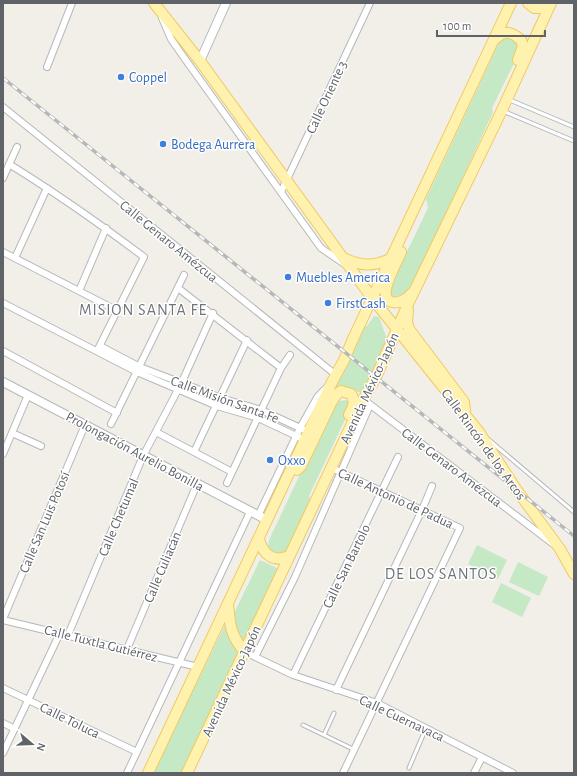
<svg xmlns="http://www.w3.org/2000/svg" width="577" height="776" viewBox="0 0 577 776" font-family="'Alegreya Sans',sans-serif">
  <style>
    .green { fill: #c5e8c5 }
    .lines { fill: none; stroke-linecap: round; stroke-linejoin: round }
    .service-casing { stroke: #b5b8bc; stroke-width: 5 }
    .minor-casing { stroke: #b5b8bc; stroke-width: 8 }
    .tertiary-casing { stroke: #b5b8bc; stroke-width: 10 }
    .primary-casing { stroke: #f2c960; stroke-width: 12 }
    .service { stroke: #fff; stroke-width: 3 }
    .minor { stroke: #fff; stroke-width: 6 }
    .tertiary { stroke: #fff; stroke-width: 8 }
    .primary { stroke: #fff2af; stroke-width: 10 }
    .rail-casing { stroke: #b6b7b8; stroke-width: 3.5 }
    .rail { stroke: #fff; stroke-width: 2; stroke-dasharray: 6; stroke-linecap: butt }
    .shop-dot { fill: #3f7fe0; stroke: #fff; stroke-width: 1.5 }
    .labels { text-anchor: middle; stroke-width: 3; stroke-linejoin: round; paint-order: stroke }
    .shop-label { font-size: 14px; fill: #366cbe; stroke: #fff; text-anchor: start }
    .street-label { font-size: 14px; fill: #5f6368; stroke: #fff }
    .quarter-label { font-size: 16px; letter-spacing: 1px; fill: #70757a; stroke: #fff }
  </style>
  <rect width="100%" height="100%" fill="#f1efe8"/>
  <path class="green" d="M506,37h6l6,6 1,10 -27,55 1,4 -82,178 -16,8 -5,-2 -1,-7 39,-81 -2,-9 73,-156z
    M374,316l5,1 8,22 -25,54 -8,-2 -21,1 30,-64 5,-3z
    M350,400v9l-41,87 2,5 -24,51c-8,2 -14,3 -19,-4l1,-8 60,-127 9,-12z
    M477,545l30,15 -9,19 -30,-15z
    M260,560l19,9 -35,75c-8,-9 -10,-21 -9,-33z
    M518,562l30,15 -9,19 -30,-14z
    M501,583l30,15 -9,19 -30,-15z
    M226,623l4,15 9,15 -56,120h-30z"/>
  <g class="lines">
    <defs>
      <path id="service" d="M510,100l64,27
        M503,111l71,30
        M489,440l85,72
        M303,725l52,25
        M324,735l10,-22
        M409,768l17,-40"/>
      <path id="minor" d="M162,18l9,21 14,20 136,189 22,15
        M47,67l25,-64
        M3,107l333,268
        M9,164c47,29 91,60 135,93l-47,94
        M3,178l14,-31
        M281,192l89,-189
        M3,252l113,58
        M15,258l32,-70
        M178,288l103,80
        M79,291l27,-63
        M3,303l134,69 80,34 41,12 47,22
        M100,346l40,21 81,31 40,12 48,22
        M3,351l114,62
        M368,403l184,140
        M111,424l73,-149
        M156,432l76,40
        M12,433l29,13
        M194,452l53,-112
        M3,454l25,-59
        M332,468l128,60 -117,245
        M227,483l54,-115 9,-13
        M258,516l42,-88 18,-32 9,-9
        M3,619l82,-194
        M3,620l195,47
        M68,635l75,-179 38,-72 32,-71
        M127,649l70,-165
        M245,652l48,23 84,28 136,70
        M255,657l40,-80 75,-172
        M293,675l105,-218
        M3,688l134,64
        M336,690l86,-180 10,-24
        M3,723l12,6
        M3,753l57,-120
        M127,773l123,-261
        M474,773l8,-16"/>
      <path id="tertiary" d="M200,61l26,-58
        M3,382l264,138"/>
      <path id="primary" d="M154,3l46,58 172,237 107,134 37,57 44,60 14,25
        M528,3l6,5h8l7,-5
        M495,39c10,-9 15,-8 26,1l2,6 -5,14
        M401,252c-4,10 -18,34 -15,44 0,3 3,5 6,6 7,2 15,-3 19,-8
        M343,258c18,8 29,9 47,1
        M408,310l-1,12 2,7 55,73 1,9
        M297,470l4,-4 30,-63 5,-8 5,-4 10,3c5,7 2,13 -2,21
        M259,539c4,16 15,24 30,17
        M228,604c2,21 2,31 17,48
        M148,773l184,-391 12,-22 8,-19 159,-338
        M187,773l129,-273 47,-100 13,-23 32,-73 94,-194 49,-107"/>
    </defs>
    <use href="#service" class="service-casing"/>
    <use href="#minor" class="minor-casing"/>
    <use href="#tertiary" class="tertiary-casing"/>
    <use href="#primary" class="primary-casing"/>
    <use href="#service" class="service"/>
    <use href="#minor" class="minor"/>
    <use href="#tertiary" class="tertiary"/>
    <use href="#primary" class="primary"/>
    <defs>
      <path id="rail" d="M3,78l571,458"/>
    </defs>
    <use href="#rail" class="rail-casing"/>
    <use href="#rail" class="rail"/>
  </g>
  <g class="shop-dot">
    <circle cx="121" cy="77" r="4"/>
    <circle cx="163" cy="144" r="4"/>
    <circle cx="288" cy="277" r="4"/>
    <circle cx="328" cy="303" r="4"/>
    <circle cx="270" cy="460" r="4"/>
  </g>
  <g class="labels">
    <g class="shop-label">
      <text x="129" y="82">Coppel</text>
      <text x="171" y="149">Bodega Aurrera</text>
      <text x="296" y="282">Muebles America</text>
      <text x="336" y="308">FirstCash</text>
      <text x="278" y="465">Oxxo</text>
    </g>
    <g class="street-label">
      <text transform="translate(326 97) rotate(-65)" y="5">Calle Oriente 3</text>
      <text transform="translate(169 241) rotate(39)" y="5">Calle Genaro Amézcua</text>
      <text transform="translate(369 388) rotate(-65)" y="5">Avenida México-Japón</text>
      <text transform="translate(225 399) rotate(20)" y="5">Calle Misión Santa Fe</text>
      <text transform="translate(484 444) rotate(54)" y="5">Calle Rincón de los Arcos</text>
      <text transform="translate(135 451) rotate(28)" y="5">Prolongación Aurelio Bonilla</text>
      <text transform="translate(452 467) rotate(37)" y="5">Calle Genaro Amézcua</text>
      <text transform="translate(396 498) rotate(25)" y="5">Calle Antonio de Padua</text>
      <text transform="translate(118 517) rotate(-67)" y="5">Calle Chetumal</text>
      <text transform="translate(44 522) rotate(-67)" y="5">Calle San Luis Potosí</text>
      <text transform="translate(346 566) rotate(-64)" y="5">Calle San Bartolo</text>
      <text transform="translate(162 567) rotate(-67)" y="5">Calle Culiacán</text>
      <text transform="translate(101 643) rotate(14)" y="5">Calle Tuxtla Gutiérrez</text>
      <text transform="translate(231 681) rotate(-65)" y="5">Avenida México-Japón</text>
      <text transform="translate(402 718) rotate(25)" y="5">Calle Cuernavaca</text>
      <text transform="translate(70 720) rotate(26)" y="5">Calle Toluca</text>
    </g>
    <g class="quarter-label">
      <text x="143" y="315">MISION SANTA FE</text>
      <text x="441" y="579">DE LOS SANTOS</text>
    </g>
  </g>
  <rect width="577" height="776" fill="none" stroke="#5f6368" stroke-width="8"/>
  <g transform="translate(32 744) rotate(109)" stroke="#ffffff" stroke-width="3" paint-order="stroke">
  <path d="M0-3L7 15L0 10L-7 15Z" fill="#5f6368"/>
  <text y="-6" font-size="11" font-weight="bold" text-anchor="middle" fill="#5f6368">N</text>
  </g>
  <path d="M437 30v6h108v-6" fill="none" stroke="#5f6368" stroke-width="2"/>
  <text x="443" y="30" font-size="12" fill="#5f6368" stroke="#ffffff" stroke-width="3" paint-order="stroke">100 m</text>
</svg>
